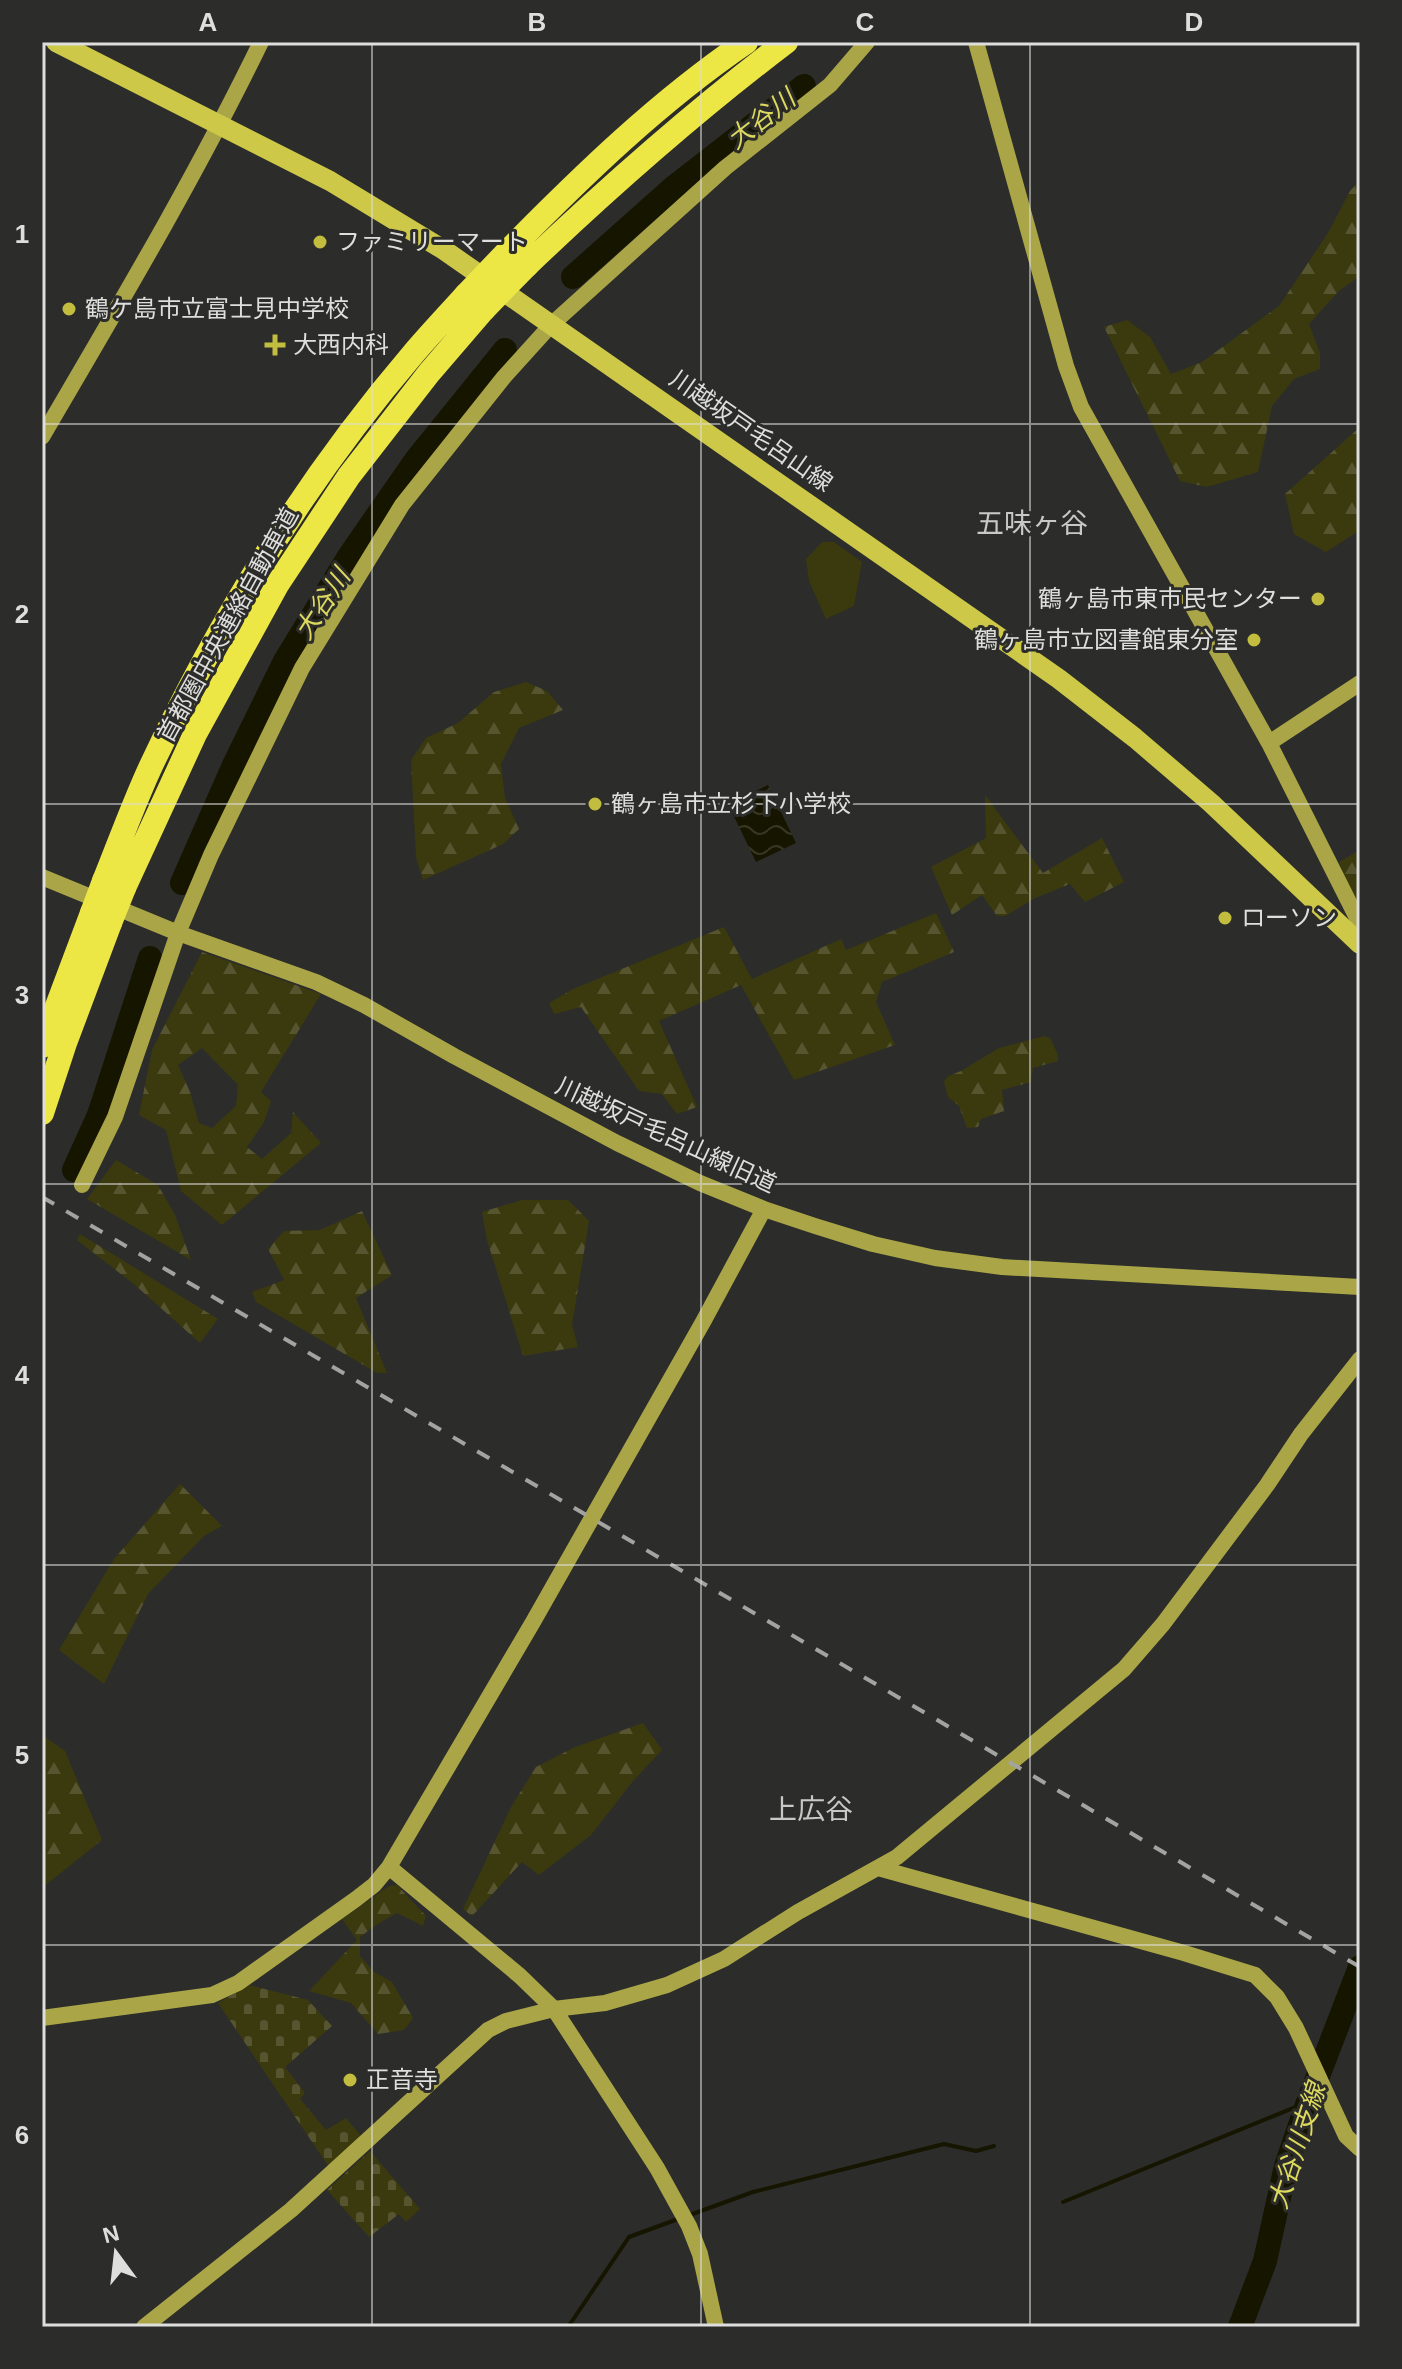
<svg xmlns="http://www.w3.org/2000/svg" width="1402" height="2369" viewBox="0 0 1402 2369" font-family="Helvetica,'Noto Sans JP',sans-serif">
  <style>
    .grass { fill: #3b390e }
    .forest { fill: url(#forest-firs); fill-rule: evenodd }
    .cemetery { fill: url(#cemetery-stones) }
    .water { fill: url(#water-waves) }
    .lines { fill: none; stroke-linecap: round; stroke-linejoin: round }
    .stream { stroke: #161500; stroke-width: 4 }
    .river { stroke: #161500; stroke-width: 24 }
    .secondary { stroke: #aaa647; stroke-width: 16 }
    .primary { stroke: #cdc848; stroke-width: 20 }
    .highway { stroke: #ede745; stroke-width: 24 }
    .rail { stroke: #a3a3a1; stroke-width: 4; stroke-dasharray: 14 14; stroke-linecap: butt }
    .highway-bridge { stroke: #ede745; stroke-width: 24 }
    .grid { fill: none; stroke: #dededc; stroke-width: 2; stroke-opacity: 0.55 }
    .poi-dot { fill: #c2bd3f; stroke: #2c2c2a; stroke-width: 3 }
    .labels { text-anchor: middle; stroke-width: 6; stroke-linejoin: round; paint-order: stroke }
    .poi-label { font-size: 24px; fill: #dededc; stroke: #2c2c2a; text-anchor: start }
    .street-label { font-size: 24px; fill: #dededc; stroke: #2c2c2a }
    .water-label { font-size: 26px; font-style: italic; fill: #ddd95f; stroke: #2c2c2a }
    .quarter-label { font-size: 28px; fill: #c8c8c5; stroke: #2c2c2a }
    .neatline { fill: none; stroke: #dededc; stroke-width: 3 }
    .grid-label { font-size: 26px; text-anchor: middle; font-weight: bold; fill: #dededc }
  </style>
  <defs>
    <pattern id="forest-firs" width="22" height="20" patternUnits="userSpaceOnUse" patternTransform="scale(2)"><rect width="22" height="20" fill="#3b390e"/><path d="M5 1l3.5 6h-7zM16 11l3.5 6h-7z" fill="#575530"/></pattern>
    <pattern id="cemetery-stones" width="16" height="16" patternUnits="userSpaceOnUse" patternTransform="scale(2)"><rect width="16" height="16" fill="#3b390e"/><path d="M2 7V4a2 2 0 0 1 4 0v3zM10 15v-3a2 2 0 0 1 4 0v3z" fill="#575530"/></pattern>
    <pattern id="water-waves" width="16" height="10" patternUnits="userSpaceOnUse" patternTransform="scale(2)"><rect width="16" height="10" fill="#161500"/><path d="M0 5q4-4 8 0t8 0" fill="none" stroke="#373725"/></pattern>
  </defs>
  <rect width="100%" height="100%" fill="#2c2c2a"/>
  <path class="grass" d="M822,542h12l28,20 -8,44 -28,13 -17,-38 -3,-22z"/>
  <path class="forest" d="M1360,180v96l-20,14 -31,34 11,29v16l-26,10 -22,27 -14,66 -51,15 -27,-6 -76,-154 23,-7 23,17 21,37 31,-12 77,-56 49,-73 22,-42z
    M1360,427v103l-34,22 -32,-18 -9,-40z
    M526,682l21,9 16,19 -44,18 -18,36 4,34 14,31 -16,15 -80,36 -7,-23 -5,-97 15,-22 32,-15 36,-31z
    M985,795l58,78 59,-35 22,44 -39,20 -15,-18 -35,14 -30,18h-8l-15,-21 -30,20 -21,-48 55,-29z
    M1360,850v55l-10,-13 -11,-30z
    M936,913l18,39 -72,30 -6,20 19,43 -101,35 -53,-95 -82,36 38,86 -20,7 -15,-20 -23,-3 -58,-84 -27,7 -5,-11 24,-14 151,-62 28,52 89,-40 5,11z
    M202,952l119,42 -60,98 10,9 -7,21 -17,25 15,12 29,-26 2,-21 28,31 -99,82 -41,-34 -15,-61 -27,-15 13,-65zM202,1048l36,37 -2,21 -24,22 -13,-5 -9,-31 -12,-27z
    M1045,1036l5,2 8,17v6l-25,7 -2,14 -29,8 2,21 -23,8 -3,8 -11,1 -8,-22 -11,-9 -4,-15 4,-6 13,-5 38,-23z
    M116,1160l42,25 17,30 16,45 -104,-61z
    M522,1200h46l21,21 -17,104 6,22 -55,9 -36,-116 -5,-28z
    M362,1211l30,64 -36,23 31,75h-10l-121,-71 -4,-10 32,-12 -16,-31 16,-18 36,-1z
    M80,1234l138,85 -18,24 -65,-58 -58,-45z
    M180,1484l42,42 -18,10 -56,58 -44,90 -45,-34 55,-91z
    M643,1723l19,27 -29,31 -42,54 -52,40 -17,-13 -50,54 -9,-7 48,-102 25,-40 39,-20z
    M42,1735l23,16 37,89 -60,48z
    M397,1885l29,31 -3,10 -26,-13 -18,10 -19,14v19l14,16 18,10 21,36 -9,12 -26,4 -27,-31 -42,-12 48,-51 -15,-21 47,-33z"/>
  <path class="cemetery" d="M249,1985l59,15 24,26 -47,41 20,26 -5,6 26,31 20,-12 16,19 -33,30 -111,-164z
    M370,2151l50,58 -14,13 -7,-8 -30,23 -42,-47z"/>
  <path class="water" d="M768,785l28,58 -40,19 -28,-58z"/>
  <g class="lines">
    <path class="stream" d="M1063,2202l245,-100
      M687,2216l66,-24 191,-48 32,7 18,-5
      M568,2327l61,-90 49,-18"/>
    <path class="river" d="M573,277l100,-89 131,-102
      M182,883l52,-118 51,-104 65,-106 66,-95 89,-110
      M74,1170l25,-55 51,-157
      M1240,2327l25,-66 21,-95 22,-64 52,-135"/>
    <path class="secondary" d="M976,42l90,324 15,41 188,336 91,181
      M42,437c76,-130 153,-259 219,-395
      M1269,743l91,-60
      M42,877l136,56 138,49 48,23 90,51 163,87 83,40 64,26 51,17 58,18 62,14 67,9 358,20
      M82,1185l33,-68 63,-184 33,-78 91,-187 100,-163 102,-128 47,-52 174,-157 105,-83 37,-43
      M389,1867l144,-245 170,-300 61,-113
      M878,1868l306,85 71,22 22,22 19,31 50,108 14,13
      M42,2018l170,-23 26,-12 118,-84 18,-14 15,-18 131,109 34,33 -48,12 -18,9 -197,180 -147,117
      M716,2327l-16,-73 -11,-28 -32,-58 -103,-159 51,-6 62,-18 57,-26 74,-47 99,-55 227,-188 39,-45 104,-139 34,-51 59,-75"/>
    <path class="primary" d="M56,42l274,139 114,69 615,429 76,59 76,65 149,141"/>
    <path class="highway" d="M508,251c75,-76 150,-149 238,-209
      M527,265c83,-79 168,-154 259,-223
      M104,881c15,-37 29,-76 46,-113 69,-147 157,-290 263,-414 17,-20 35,-39 53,-59
      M124,888l71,-154 82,-149 72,-109 80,-103 55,-64
      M42,1046l50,-133
      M42,1113l23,-70 45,-120"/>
    <path class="rail" d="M42,1197l1318,770"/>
    <path class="highway-bridge" d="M466,295l42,-44
      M484,309l43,-44
      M92,913l12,-32
      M110,923l14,-35"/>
  </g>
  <path class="grid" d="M372,42v2285M701,42v2285M1030,42v2285M42,424h1318M42,804h1318M42,1184h1318M42,1565h1318M42,1945h1318"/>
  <g class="poi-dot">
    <circle cx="320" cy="242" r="8"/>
    <circle cx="69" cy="309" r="8"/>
    <path d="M271 333h8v8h8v8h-8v8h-8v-8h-8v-8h8z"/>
    <circle cx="1318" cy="599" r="8"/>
    <circle cx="1254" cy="640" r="8"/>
    <circle cx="595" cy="804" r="8"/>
    <circle cx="1225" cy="918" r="8"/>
    <circle cx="350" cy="2080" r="8"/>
  </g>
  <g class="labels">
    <g class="poi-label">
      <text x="336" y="250">ファミリーマート</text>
      <text x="85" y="317">鶴ケ島市立富士見中学校</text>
      <text x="293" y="353">大西内科</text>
      <text x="1302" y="607" text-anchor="end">鶴ヶ島市東市民センター</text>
      <text x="1238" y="648" text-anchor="end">鶴ヶ島市立図書館東分室</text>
      <text x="611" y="812">鶴ヶ島市立杉下小学校</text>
      <text x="1241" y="926">ローソン</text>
      <text x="366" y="2088">正音寺</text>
    </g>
    <g class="street-label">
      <text transform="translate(751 431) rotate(35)" y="8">川越坂戸毛呂山線</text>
      <text transform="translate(228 625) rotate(-61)" y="8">首都圏中央連絡自動車道</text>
      <text transform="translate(666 1135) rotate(25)" y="8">川越坂戸毛呂山線旧道</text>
    </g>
    <g class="water-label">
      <text transform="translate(761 119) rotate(-38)" y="9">大谷川</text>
      <text transform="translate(322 604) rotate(-57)" y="9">大谷川</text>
      <text transform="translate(1297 2146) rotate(-72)" y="9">大谷川支線</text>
    </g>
    <g class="quarter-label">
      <text x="1032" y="533">五味ヶ谷</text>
      <text x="811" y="1819">上広谷</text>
    </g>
  </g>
  <rect width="1402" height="2369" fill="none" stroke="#2c2c2a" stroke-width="88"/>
  <g transform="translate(116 2253) rotate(345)" stroke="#2c2c2a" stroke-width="6" paint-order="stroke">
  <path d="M0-6L14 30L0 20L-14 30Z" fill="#dededc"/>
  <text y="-12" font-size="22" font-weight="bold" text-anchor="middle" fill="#dededc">N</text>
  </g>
  <rect x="44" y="44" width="1314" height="2281" class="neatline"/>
  <g class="grid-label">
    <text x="208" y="31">A</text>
    <text x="537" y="31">B</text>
    <text x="865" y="31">C</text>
    <text x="1194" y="31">D</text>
    <text x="22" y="243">1</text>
    <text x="22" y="623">2</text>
    <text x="22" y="1004">3</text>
    <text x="22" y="1384">4</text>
    <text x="22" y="1764">5</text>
    <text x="22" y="2144">6</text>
  </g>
</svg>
